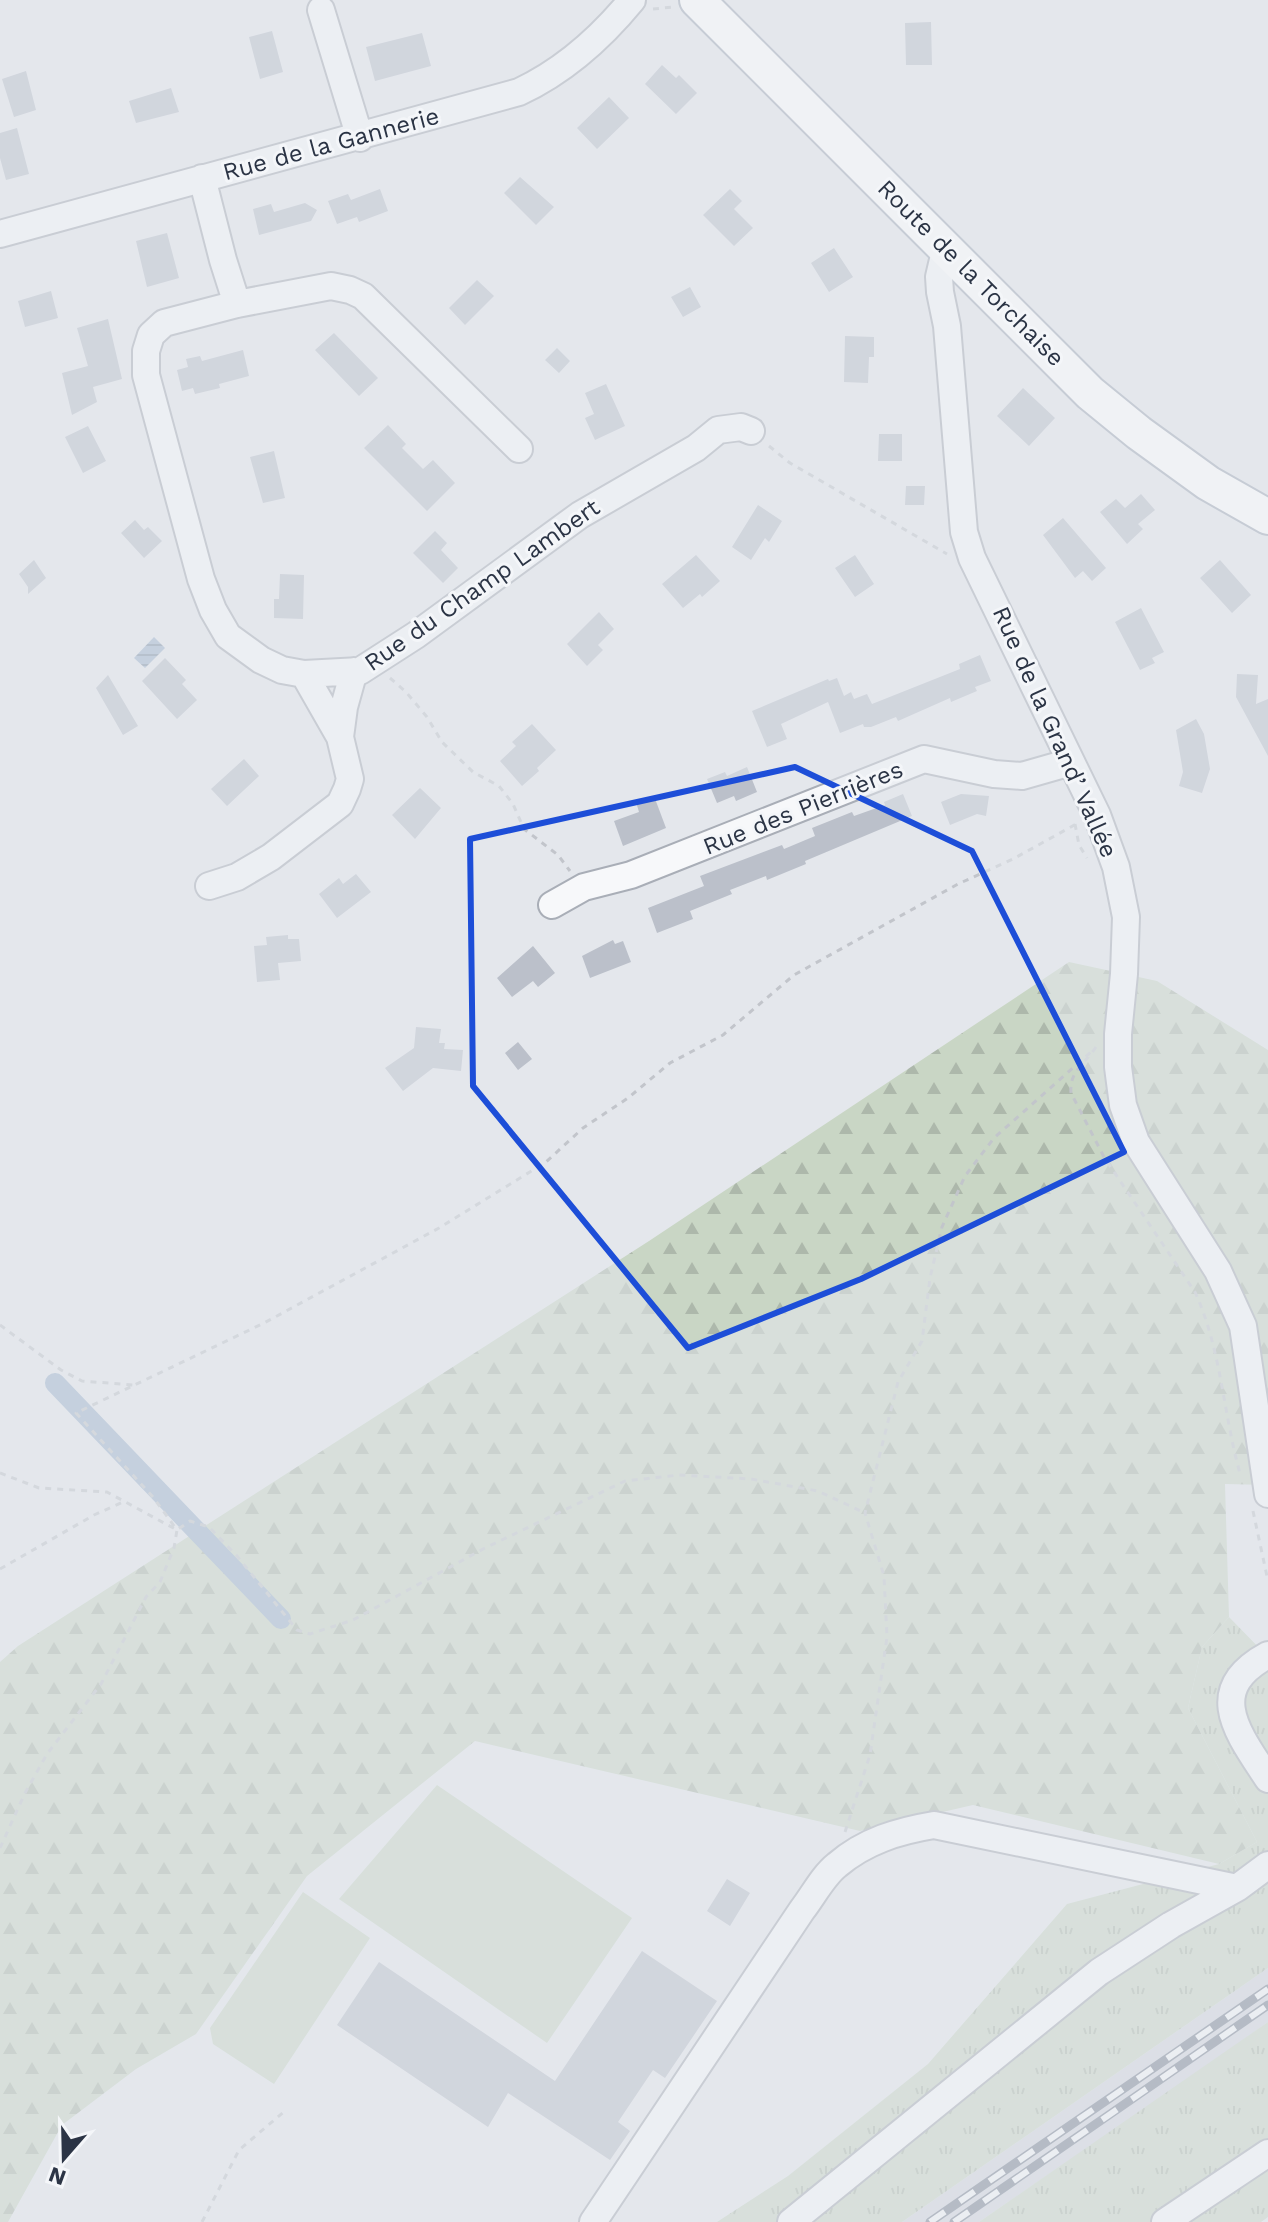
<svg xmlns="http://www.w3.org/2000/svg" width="1268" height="2222" viewBox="0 0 1268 2222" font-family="'Work Sans',sans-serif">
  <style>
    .built { fill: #d2d6de }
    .grass { fill: url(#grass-tufts) }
    .forest { fill: url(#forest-firs) }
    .green { fill: #c9d6c5 }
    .water { fill: url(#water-rules) }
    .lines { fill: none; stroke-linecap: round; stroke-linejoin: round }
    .canal { stroke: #9fb4cc; stroke-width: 20 }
    .building { fill: #bbc0ca }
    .minor-casing { stroke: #a9aeb7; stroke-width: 30 }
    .major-casing { stroke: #a3abb8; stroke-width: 38 }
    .path { stroke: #c2c5cb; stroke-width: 3; stroke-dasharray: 6 6; stroke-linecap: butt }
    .minor { stroke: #f7f8fa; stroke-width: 26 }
    .major { stroke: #fff; stroke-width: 34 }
    .rail-casing { stroke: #7d8696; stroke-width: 9 }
    .rail { stroke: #f4f6f9; stroke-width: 6; stroke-dasharray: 18; stroke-linecap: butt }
    .marked { fill: none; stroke: #1d4ed8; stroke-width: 6; stroke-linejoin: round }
    .labels { text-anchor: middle; stroke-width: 6; stroke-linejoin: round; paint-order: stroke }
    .street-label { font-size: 24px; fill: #2b3445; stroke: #f4f6f9 }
  </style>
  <defs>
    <pattern id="grass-tufts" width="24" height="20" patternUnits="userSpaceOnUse" patternTransform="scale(2)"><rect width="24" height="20" fill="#c9d6c5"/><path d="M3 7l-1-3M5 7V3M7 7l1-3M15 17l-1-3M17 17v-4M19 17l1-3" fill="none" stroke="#adb8ab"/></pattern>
    <pattern id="forest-firs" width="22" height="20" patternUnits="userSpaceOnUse" patternTransform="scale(2)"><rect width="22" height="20" fill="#c9d6c5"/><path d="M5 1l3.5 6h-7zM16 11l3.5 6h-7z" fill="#adb8ab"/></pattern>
    <pattern id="water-rules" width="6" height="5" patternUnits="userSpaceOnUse" patternTransform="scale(2)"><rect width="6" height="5" fill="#9fb4cc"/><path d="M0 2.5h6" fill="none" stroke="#8293a7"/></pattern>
  </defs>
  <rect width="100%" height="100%" fill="#e4e7ec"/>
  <path class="built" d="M1268,1968v54l-67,48 -222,152h-77z"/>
  <path class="grass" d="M1229,1617l39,40v311l-366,254h-185l71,-46 140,-112 139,-160 152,-40 38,-22 -69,-134 14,-61z
    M1268,2022v195l-7,5h-282z"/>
  <path class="forest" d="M1069,962l88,19 111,69v435l-43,-1 4,133 -27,30 -14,61 69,134 -38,22 -246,-59 -113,26 -385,-90 -168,135 -111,158 -60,35 -74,56 -54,97h-8v-560l18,-16 631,-405z"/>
  <path class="green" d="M437,1785l195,133 -85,125 -208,-144z
    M303,1892l67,46 -96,146 -61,-40 -3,-16z"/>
  <path class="water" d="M154,637l11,11 -20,20 -11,-10z"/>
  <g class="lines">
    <path class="canal" d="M55,1383l226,236"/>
  </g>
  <path class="building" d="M931,22l1,43h-26l-1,-42z
    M272,31l11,41 -23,7 -11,-42z
    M422,33l9,33 -56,15 -9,-34z
    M662,65l14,13 3,-3 18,18 -21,21 -31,-30z
    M26,71l10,39 -22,7 -12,-38z
    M171,88l8,24 -43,11 -7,-22z
    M609,97l20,21 -32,31 -20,-21z
    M17,128l12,46 -23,6 -6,-22v-25z
    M520,177l34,30 -18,18 -32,-32z
    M380,189l8,22 -29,11 -2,-5 -20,7 -9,-23 20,-7 3,6z
    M730,189l12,12 -8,8 19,19 -19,18 -31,-31z
    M305,203l12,7 -6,11 -52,14 -6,-26 18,-5 3,8z
    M167,233l12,45 -32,9 -11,-46z
    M834,248l19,29 -24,15 -18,-29z
    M477,280l17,16 -29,29 -16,-17z
    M690,287l11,20 -18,10 -12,-20z
    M51,291l7,27 -33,9 -7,-26z
    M108,319l14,60 -29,8 4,15 -25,13 -10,-42 26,-7 -11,-38z
    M334,333l44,45 -19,18 -44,-46z
    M845,336l29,1v20h-5l-1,26 -24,-1z
    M557,348l13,13 -11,12 -14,-13z
    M243,350l6,26 -30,8 1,4 -25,6 -2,-6 -11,3 -5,-21 11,-3 -2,-8 14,-3 2,5z
    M606,384l19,42 -30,14 -10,-22 9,-4 -9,-21z
    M1023,388l32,30 -26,28 -32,-30z
    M388,425l18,19 -4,4 21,21 10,-9 22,23 -28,28 -63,-63z
    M88,426l18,35 -23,12 -18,-36z
    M879,434h23v27h-24z
    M274,451l11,47 -22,5 -13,-46z
    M906,486h19l-1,19h-19z
    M1141,494l14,16 -17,14 5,5 -16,15 -27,-32 16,-13 9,9z
    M758,505l24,16 -13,21 -4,-4 -14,22 -19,-13z
    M1063,518l43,50 -14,13 -9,-10 -8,7 -32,-43z
    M135,520l9,10 4,-3 14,14 -18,17 -23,-25z
    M435,531l12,12 -6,7 17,18 -15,15 -30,-30z
    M696,555l24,26 -18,16 -2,-3 -17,14 -21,-24z
    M855,555l19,29 -19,13 -20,-29z
    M34,560l12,18 -18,16v-7l-9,-13z
    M1220,560l31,35 -19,18 -32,-35z
    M280,574l24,1 -1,44 -29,-1v-19h5z
    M1141,608l23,44 -12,6 3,5 -15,7 -25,-48z
    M599,612l15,17 -16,16 5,5 -16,16 -20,-22z
    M980,655l11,26 -16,6 2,4 -26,11 -1,-4 -52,23 -2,-4 -25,10h-7l-1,-3 -23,9 -12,-31 -47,22 6,15 -20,8 -15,-36 76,-32 1,2 8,-3 7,18 7,-4 3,7 13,-5 5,10 88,-35 -1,-5z
    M165,658l21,22 -4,4 15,16 -20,19 -35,-38z
    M1237,674l21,1 -2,29 12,-5v57l-32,-59z
    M108,675l30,51 -15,9 -27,-47z
    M1196,719l8,15 6,35 -8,24 -23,-7 4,-14 -7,-42z
    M532,724l24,26 -19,18 2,3 -17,15 -22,-25 16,-15 -4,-4z
    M244,759l15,17 -32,30 -16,-17z
    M747,767l10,25 -21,9 -2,-5 -17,7 -10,-24 18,-7 2,4z
    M420,788l21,20 -26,31 -23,-24z
    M903,794l9,22 -107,45 1,3 -39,16 -1,-4 -36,14 2,4 -42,17 3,8 -36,14 -9,-25 56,-22 -4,-10 82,-31 2,4 31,-13 -3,-8 40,-16 2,4 31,-11 -1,-3z
    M961,794l28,2 -3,20 -9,-2 -27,11 -9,-23z
    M654,796l12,32 -43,18 -9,-25 25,-9 -3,-10z
    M356,874l15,18 -34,26 -18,-24 20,-16 4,6z
    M288,935v4h11l2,22 -23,2 2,17 -23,2 -3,-36 13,-1 -1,-8z
    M613,940l2,4 8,-3 8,21 -41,16 -8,-22z
    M533,946l22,27 -17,14 -5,-6 -21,16 -15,-19z
    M416,1027l25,2 -2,14h6l-1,6 19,1 -2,21 -28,-3 -30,23 -18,-23 29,-20z
    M518,1042l14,17 -14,11 -13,-17z
    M727,1879l23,14 -20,33 -23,-15z
    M642,1951l75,50 -52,77 -12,-8 -35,52 12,9 -20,29 -102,-67 -20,34 -151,-102 42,-63 176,119z"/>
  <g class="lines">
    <defs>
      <path id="minor" d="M321,10l39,128
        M202,178l21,82 14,44
        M0,234l519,-142c45,-21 81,-53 113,-92
        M946,247l-7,30 1,15 7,34 17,206 8,26 125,257 19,52 10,50 -2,57 -6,60v33l5,38 13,37 82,129 25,55 25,168
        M519,449l-156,-153 -13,-6 -19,-4 -94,18 -73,19 -13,12 -5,16v24l55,204 12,31 15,26 33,24 21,10 22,4 56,-3 56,-36 164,-120 116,-67 22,-18 23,-3 10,4
        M340,737l4,-30 10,-36
        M209,886l28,-9 34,-20 69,-53 7,-15 3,-10 -10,-42 -36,-63
        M552,905l32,-18 47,-12 293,-116 70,15 28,2 49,-14
        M1268,1655c-65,35 -30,78 0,124
        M593,2222l209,-312c11,-14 21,-34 35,-45 28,-24 61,-34 97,-40l303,63 31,-23
        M791,2222l308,-250 72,-47 66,-37
        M1165,2222l103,-69"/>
      <path id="major" d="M697,0l393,393 49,40 69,50 60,34"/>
    </defs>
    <use href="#minor" class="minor-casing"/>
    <use href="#major" class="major-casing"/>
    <path class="path" d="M653,9l20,-2
      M769,446l21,17 157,91
      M390,678l16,14 21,25 15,25 31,30 26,14 14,18 11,25 34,26 12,16
      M1075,824l4,21 8,13
      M1096,1047c-11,17 -27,24 -25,46l33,64 91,135c27,59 28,123 46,185
      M0,1325l61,45 21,11 51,4
      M0,1473l39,15 68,4 70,38 13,-9 19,6 28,29 60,74 13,4 43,-14 132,-72 140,-67 54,-6 72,4 67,12 47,22
      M1253,1511l15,70
      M0,1569l94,-54 29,-13
      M845,1832l25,-77 17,-118 -3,-61 -19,-63 33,-131 24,-41 8,-63 12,-51 23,-51 29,-38 98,-87
      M0,1848l25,-55 22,-39 54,-70 45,-87 14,-15 14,-34 3,-18 -24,-33 -77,-84 188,-90 175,-95 107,-66 37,-34 45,-30 42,-35 53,-28 71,-60 164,-91 55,-25 65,-36
      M202,2222l37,-72 47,-40"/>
    <use href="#minor" class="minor"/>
    <use href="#major" class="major"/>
    <defs>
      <path id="rail" d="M930,2222l338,-233
        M954,2222l314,-217"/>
    </defs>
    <use href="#rail" class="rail-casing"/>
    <use href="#rail" class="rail"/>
  </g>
  <path d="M0 0H1268V2222H0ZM795,767l177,84 152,301 -263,127 -173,69 -215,-262 -3,-247z" fill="#e4e7ec" fill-opacity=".55" fill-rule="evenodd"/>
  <path class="marked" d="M795,767l177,84 152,301 -263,127 -173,69 -215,-262 -3,-247z"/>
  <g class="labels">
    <g class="street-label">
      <text transform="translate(331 144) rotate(-15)" y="8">Rue de la Gannerie</text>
      <text transform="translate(971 273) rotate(45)" y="8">Route de la Torchaise</text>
      <text transform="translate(482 585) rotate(-35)" y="8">Rue du Champ Lambert</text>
      <text transform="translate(1055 732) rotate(66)" y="8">Rue de la Grand’ Vallée</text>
      <text transform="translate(803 808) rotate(-22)" y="8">Rue des Pierrières</text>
    </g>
  </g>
  <g transform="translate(64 2158) rotate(200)" stroke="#f4f6f9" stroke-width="6" paint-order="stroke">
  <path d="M0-6L14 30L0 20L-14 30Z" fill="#2b3445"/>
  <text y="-12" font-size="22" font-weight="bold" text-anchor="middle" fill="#2b3445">N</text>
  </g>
</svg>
